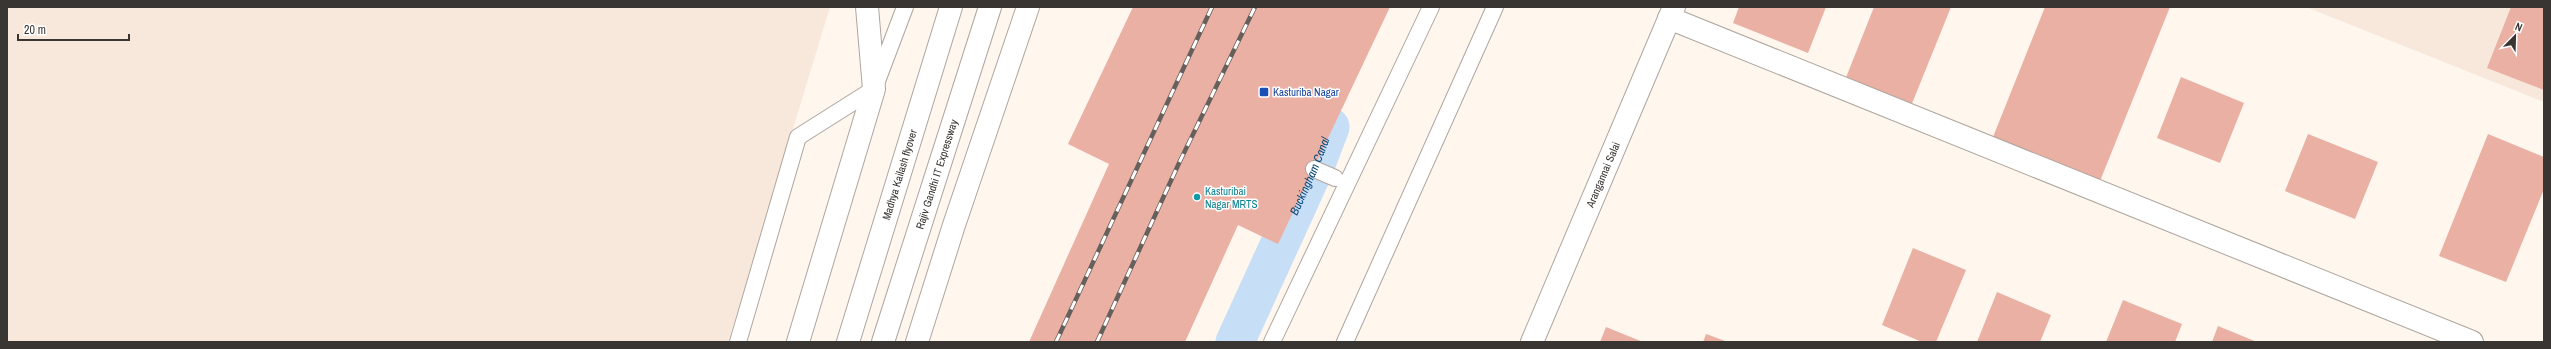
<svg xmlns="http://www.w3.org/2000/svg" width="2551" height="349" viewBox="0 0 2551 349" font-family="'Archivo Narrow',sans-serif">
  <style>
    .built { fill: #f7e8db }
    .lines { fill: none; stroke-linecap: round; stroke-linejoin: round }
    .canal { stroke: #c6def6; stroke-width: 39 }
    .building { fill: #eab0a3 }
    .lane-casing { stroke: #aea59e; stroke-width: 18 }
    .street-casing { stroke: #aea59e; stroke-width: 24 }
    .secondary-casing { stroke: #aea59e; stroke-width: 24 }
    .primary-casing { stroke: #aea59e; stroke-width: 24 }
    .lane { stroke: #fff; stroke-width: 16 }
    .street { stroke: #fff; stroke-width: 22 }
    .secondary { stroke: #fff; stroke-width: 22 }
    .primary { stroke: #fff; stroke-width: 22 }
    .rail-casing { stroke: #66605c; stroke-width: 4.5 }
    .rail { stroke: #fff; stroke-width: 3; stroke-dasharray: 9; stroke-linecap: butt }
    .transit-dot { fill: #1a4fb4; stroke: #fff; stroke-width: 1.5 }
    .culture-dot { fill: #0f9aa8; stroke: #fff; stroke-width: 1.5 }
    .labels { text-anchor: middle; stroke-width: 3; stroke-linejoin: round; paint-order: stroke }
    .transit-label { font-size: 11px; fill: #164399; stroke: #fff; text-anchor: start }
    .street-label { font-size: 11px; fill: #393532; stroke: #fff }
    .culture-label { font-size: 11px; fill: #0d838f; stroke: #fff; text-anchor: start }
    .water-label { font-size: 12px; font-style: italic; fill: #064777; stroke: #fff }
  </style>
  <rect width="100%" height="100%" fill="#fff6ee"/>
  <path class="built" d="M7,7h823l-102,335h-721z
    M2306,7h238v95z"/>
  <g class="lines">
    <path class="canal" id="s1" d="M1235,342l79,-173 16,-42"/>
  </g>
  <path class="building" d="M1133,7h257l-112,237 -40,-19 -53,117h-156l80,-178 -41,-20z
    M1739,7h87l-18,46 -75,-30z
    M1874,7h77l-40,99 -66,-26z
    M2045,7h125l-70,174 -107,-44z
    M2511,7h33v83l-57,-22z
    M2181,77l63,26 -24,60 -63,-25z
    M2308,134l70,28 -23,57 -70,-28z
    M2488,134l56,23v32l-38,93 -67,-26z
    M1913,248l53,22 -30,72h-14l-40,-17z
    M1997,292l54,23 -11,27h-63z
    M2123,300l59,24 -7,18h-69z
    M2218,326l39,16h-45z
    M1606,327l37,15h-43z
    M1706,334l22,8h-25z"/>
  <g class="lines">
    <defs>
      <path id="lane" d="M1314,169l21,9
        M738,342l60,-205 76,-48 31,-82
        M1272,342l159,-335
        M1345,342l150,-335"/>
      <g id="street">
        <path d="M1669,18l803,324"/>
        <path id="s2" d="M1532,342l142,-335"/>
      </g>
      <path id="secondary" d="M917,342l37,-117 74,-218"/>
      <g id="primary">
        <path d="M798,342l76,-253 -7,-82"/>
        <path id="s3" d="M848,342l103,-335"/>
        <path id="s4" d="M883,342l107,-335"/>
      </g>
    </defs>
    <use href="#lane" class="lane-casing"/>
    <use href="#street" class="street-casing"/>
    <use href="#secondary" class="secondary-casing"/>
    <use href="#primary" class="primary-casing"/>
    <use href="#lane" class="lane"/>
    <use href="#street" class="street"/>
    <use href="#secondary" class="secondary"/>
    <use href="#primary" class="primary"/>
    <defs>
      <path id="rail" d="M1056,342l156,-335
        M1097,342l83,-181 75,-154"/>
    </defs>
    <use href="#rail" class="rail-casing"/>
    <use href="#rail" class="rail"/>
  </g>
  <rect class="transit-dot" x="1259" y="87" width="10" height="10" rx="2"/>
  <circle class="culture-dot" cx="1197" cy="197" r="4"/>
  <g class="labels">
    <g class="transit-label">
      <text x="1273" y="96">Kasturiba Nagar</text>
    </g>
    <g class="street-label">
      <text dy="4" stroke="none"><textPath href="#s3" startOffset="175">Madhya Kailash flyover</textPath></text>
      <text dy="4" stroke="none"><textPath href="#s4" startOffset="176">Rajiv Gandhi IT Expressway</textPath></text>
      <text dy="4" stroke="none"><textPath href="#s2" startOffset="182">Arangannai Salai</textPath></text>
    </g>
    <g class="culture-label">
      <text x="1205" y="195">Kasturibai<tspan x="1205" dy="13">Nagar MRTS</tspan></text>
    </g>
    <g class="water-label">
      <text dy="4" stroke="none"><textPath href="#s1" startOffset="182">Buckingham Canal</textPath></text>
    </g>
  </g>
  <rect width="2551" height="349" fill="none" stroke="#393532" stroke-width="16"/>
  <g transform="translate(2515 36) rotate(23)" stroke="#ffffff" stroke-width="3" paint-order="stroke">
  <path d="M0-3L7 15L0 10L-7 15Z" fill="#393532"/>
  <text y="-6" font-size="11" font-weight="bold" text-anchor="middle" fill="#393532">N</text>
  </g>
  <path d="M18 34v6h111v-6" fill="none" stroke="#393532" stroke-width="2"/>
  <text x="24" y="34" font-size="12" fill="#393532" stroke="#ffffff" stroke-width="3" paint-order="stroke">20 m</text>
</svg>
